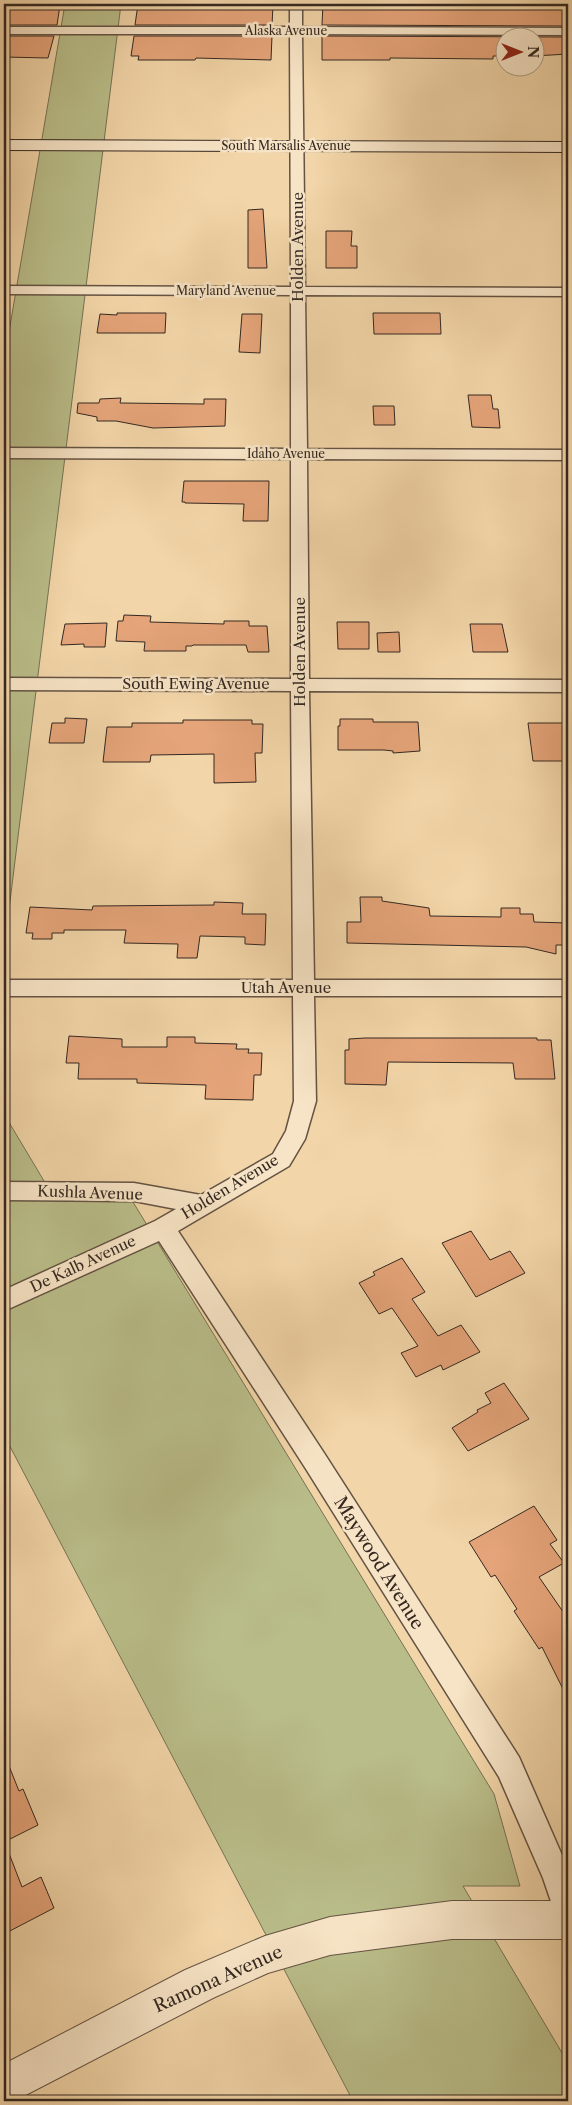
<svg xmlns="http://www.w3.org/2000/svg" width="572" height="2105" viewBox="0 0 572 2105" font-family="'Libre Caslon Text',serif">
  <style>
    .green { fill: #b9bd89; stroke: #767255 }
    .building { fill: #e5a479; stroke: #342821 }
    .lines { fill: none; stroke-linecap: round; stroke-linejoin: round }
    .minor-casing { stroke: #645343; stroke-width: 3 }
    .tertiary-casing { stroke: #645343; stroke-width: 2 }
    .secondary-casing { stroke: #342821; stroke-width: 2 }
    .minor { fill: #f7e4c6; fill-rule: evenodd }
    .tertiary { fill: #f7e4c6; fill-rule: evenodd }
    .secondary { fill: #f7e4c6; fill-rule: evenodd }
    .labels { text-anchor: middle; stroke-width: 5; stroke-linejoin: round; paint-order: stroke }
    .far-street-label { font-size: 12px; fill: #342821; stroke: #f7e4c6 }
    .street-label { font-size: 15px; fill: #342821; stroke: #f7e4c6 }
    .near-street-label { font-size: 18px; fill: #342821; stroke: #f7e4c6 }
  </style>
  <rect width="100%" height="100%" fill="#f2d5a8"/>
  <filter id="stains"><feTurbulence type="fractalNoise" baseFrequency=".004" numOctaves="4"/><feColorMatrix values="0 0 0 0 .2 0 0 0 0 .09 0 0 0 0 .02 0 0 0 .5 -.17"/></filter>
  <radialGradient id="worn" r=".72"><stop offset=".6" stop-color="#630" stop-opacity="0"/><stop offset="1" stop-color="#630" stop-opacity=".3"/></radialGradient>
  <path class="green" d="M65,4h56l-117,946v-589z
    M4,1114l52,87 77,1 361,592 26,92h-57l105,177v38h-215l-349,-666z"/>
  <path class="building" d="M11,4l49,1 -3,20h-51z
    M138,4l135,1 -1,20h-137z
    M323,4h27v2l148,-2 1,3 69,1v18l-246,-1z
    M4,36h50l-6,22 -44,-1z
    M134,36h138l-1,24 -75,-2 -1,2h-57l1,-4h-8z
    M322,36l246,1v17l-34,2v-18h-30v18h-11v3l-103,-1v2h-68z
    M263,209l4,59h-19v-58z
    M326,231h26l-1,15h6v22h-31z
    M117,313h49l-1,20h-68l3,-19 17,1z
    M373,313h67l1,21h-67z
    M242,314h20l-2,39 -21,-1z
    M468,395h23l2,14h5l2,19 -28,-1z
    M121,398l-1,5 84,1v-5h22l-1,27 -72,2 -37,-7h-19v-4l-20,-4 1,-10h21l1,-4z
    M373,406h21l1,19h-21z
    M184,481h85l-1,40h-25l1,-17 -59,-1v-1h-3z
    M124,615l27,1 -1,6 74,2v-3h25v5h18l2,26h-21l-2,-7h-53l-1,1h-6v5h-42l1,-9 -29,-1 2,-20h5z
    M337,622h32v27h-31z
    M107,623l-2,24h-21v-3l-23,1 4,-21z
    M470,624h32l6,28h-35z
    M399,632l1,20h-22l-1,-19z
    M65,718l22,1 -3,24h-35l3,-20h13z
    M340,719h33v3h45l2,29 -27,2v-2l-9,-1h-46v-24h2z
    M183,720h69v4h11l-1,29h-7l1,29 -42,1v-29l-63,1 -1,7h-47l4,-35h25v-4h51z
    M528,723h36l4,38h-35z
    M360,897h22v4l47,7 1,8 71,1v-9h19v6h13l1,8 34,1v22h-12v9l-30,-7 -179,-4v-21h14z
    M214,902l29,1 -1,11h24l-1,31 -20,-1v-7l-45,-1 -3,22h-20l1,-14 -54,-1 2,-13h-62v3h-12v6h-20l1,-6h-7l4,-26 62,3 1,-4 121,-1z
    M69,1036l53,3v8h45v-10h28v6l42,1 -1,5h13l-1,4h14l-1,22h-7l-1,25 -48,-1 1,-14 -69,-2v-4h-59l1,-16h-13z
    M365,1038h172v2h14l4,39h-40l-2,-16 -125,-1 -2,23 -41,-1v-34h4v-11z
    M471,1231l19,29 20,-9 15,22 -49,24 -34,-54z
    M402,1258l23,34 -13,7 26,37 23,-11 19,27 -37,18 -2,-5 -25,12 -15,-24 17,-7 -26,-38 -13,6 -20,-31 16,-8 -2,-3z
    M504,1383l25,36 -61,32 -16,-23 26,-16 -1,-2 14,-7 -6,-10z
    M534,1506l23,34 -7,4 14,19 -25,14 29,42v80l-26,-52 -3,2 -25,-38 3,-2 -22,-34 -4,2 -22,-35z
    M5,1756l14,35 4,-2 15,36 -34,17z
    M4,1843h1l17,44 19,-10 13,31 -50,26z"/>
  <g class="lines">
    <defs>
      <path id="minor" d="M290,4h12v23l266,1v7l-266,-1 3,253 263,1v8l-263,-1 2,154 261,1v10l-261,-1 2,220 259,1v12l-259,-1 5,289h254v16h-254l2,105 -11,38 -16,27 -111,65 146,222 195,304 49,112v58l-10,-5 -15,-44 -44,-101 -193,-308 -147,-228 -155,70v-21l151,-69 21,-12 -42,-8 -130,-1v-18l130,1 67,12 72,-41 13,-23 8,-30 -1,-105h-289v-16h289l-2,-289 -287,-1v-12l287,1v-220l-287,-1v-10l287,1v-154l-287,-1v-8l287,1 -1,-253h-286v-7h286z"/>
      <path id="tertiary" d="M452,1901h116v38h-116l-122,16 -62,18 -55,25 -195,101 -14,2v-37l181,-94 80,-34 65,-19z"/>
      <path id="secondary" d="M4,140l564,2v10l-564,-2z"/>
    </defs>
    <use href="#minor" class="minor-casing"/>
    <use href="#tertiary" class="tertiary-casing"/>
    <use href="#secondary" class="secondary-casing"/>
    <use href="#minor" class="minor"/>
    <use href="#tertiary" class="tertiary"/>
    <use href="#secondary" class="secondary"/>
  </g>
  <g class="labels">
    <g class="far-street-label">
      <text x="286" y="35">Alaska Avenue</text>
      <text x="286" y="150">South Marsalis Avenue</text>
      <text x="226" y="295">Maryland Avenue</text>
      <text x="286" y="458">Idaho Avenue</text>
    </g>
    <g class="street-label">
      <text transform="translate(298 247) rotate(-90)" y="5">Holden Avenue</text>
      <text transform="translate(300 652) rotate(-90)" y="5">Holden Avenue</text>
      <text x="196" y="689">South Ewing Avenue</text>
      <text x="286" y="993">Utah Avenue</text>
      <text transform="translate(230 1187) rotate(-31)" y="5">Holden Avenue</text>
      <text transform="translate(90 1193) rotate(2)" y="5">Kushla Avenue</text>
      <text transform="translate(83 1264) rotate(-25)" y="5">De Kalb Avenue</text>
    </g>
    <g class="near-street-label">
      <text transform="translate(379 1563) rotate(58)" y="6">Maywood Avenue</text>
      <text transform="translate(218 1979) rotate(-24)" y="6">Ramona Avenue</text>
    </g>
  </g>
  <rect width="572" height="2105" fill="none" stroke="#f2d5a8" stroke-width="20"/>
  <rect x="5" y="5" width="562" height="2095" fill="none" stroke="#342821" stroke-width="2.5"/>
  <rect x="10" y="10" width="552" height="2085" fill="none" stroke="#342821"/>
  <g transform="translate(520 52) rotate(90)"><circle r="24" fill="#f7e4c6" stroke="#a99984"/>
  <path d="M0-4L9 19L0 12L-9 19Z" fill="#8f2418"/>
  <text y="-8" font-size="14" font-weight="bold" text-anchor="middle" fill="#342821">N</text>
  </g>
  <rect width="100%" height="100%" filter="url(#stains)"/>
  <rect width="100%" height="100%" fill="url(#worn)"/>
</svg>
